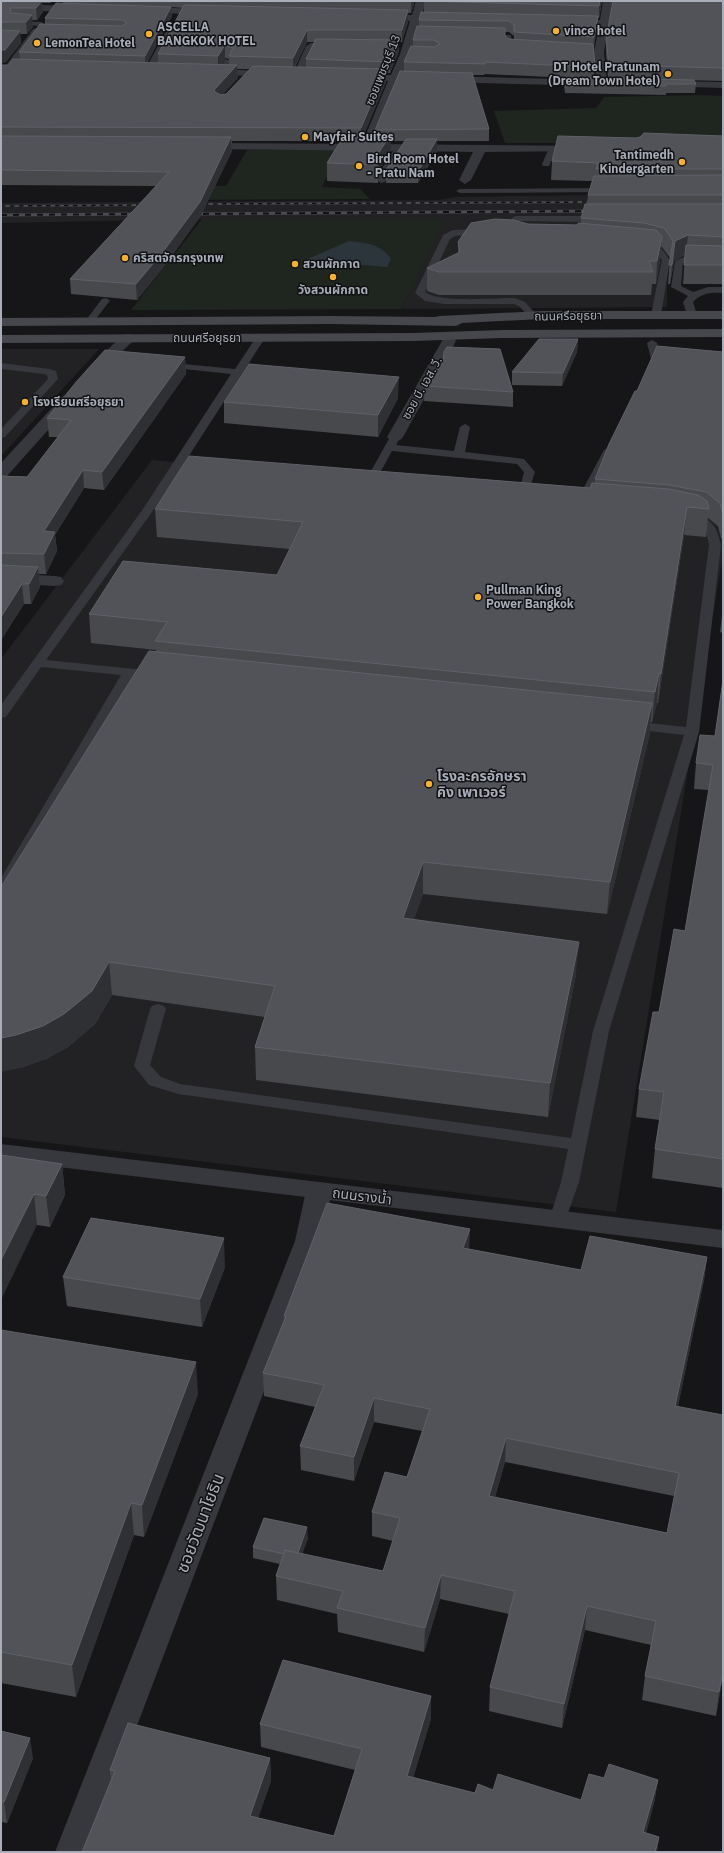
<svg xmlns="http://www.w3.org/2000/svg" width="724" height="1853" viewBox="0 0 724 1853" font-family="'IBM Plex Sans','Noto Sans Thai',sans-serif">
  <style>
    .built { fill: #222225 }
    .green { fill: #1e261f }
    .water { fill: #2c353c }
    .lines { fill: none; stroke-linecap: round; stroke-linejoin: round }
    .service { fill: #37383d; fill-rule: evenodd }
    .minor { fill: #37383d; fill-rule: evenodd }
    .tertiary { fill: #37383d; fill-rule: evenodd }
    .secondary { fill: #45474d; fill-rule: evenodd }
    .rail-far1-casing { stroke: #4a4c52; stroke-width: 2 }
    .rail-casing { stroke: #4a4c52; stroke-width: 3 }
    .rail-far1 { stroke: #111113; stroke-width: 1.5; stroke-dasharray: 4.5; stroke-linecap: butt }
    .rail { stroke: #111113; stroke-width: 2; stroke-dasharray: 6; stroke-linecap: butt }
    .wall { fill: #47494d; fill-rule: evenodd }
    .shaded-wall { fill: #2f3033 }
    .building { fill: #525359; stroke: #5f6168; fill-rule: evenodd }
    .poi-dot { fill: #f2b134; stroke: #111113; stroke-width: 1.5 }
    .labels { text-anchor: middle; stroke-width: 3; stroke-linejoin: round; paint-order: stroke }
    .far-poi-label { font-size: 12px; font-weight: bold; fill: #a8adb8; stroke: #111113; text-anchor: start }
    .far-street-label { font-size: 12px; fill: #a8adb8; stroke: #111113 }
    .poi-label { font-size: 14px; font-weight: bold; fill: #a8adb8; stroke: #111113; text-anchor: start }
    .street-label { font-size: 14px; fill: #a8adb8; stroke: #111113 }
    .near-street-label { font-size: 17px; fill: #a8adb8; stroke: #111113 }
  </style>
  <rect width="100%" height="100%" fill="#161618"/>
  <path class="built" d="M723,193v24l-55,1 -1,89 -265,2 41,-90h-241l-201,4v-20l438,-3 17,-3z
    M1,349h98l-98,107z
    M152,460l571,52v42l-107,658 -615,-75v-478z"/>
  <path class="green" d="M702,95l21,1v47h-218l-11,-32 102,-3 8,-11z
    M247,150h93l-18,37 38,2 10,10 -203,1 10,-14h49z
    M202,219h242l-42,90 -271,1z"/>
  <path class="water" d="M349,241c17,2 31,2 42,18l-4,8 -82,-7z"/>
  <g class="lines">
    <path class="service" d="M14,21l27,1 3,2 -3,2 -29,-2v-2z
      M485,34l26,1 1,10 11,3 -3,2 -13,-2 -1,-10 -23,-1v-2z
      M225,59l7,2 -7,13h-6l-1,-2z
      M550,146h6l1,2 -8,18h-6l-1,-2z
      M610,188l4,2 -1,2 -153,1 -4,-2 4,-2z
      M515,216h85l4,3 -4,3 -88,-1 -1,-2z
      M484,229l4,3 -1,2 -32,2 -5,3 -25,53c14,11 70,6 90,6l10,4 11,12 2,2 -2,2h-6l-11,-12 -5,-2h-70l-19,-3 -10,-8 28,-58 10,-5z
      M643,244l18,4 9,12 -9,55 -5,3 -5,-3 11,-55 -7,-8 -15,-3v-4z
      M686,256l37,2v6l-40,-1 -2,23 12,6 15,-5h15v6c-12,-1 -22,0 -30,9l4,13 -5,3 -5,-3 -4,-13 5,-6 -17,-9 4,-26z
      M105,298l3,1 2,2 -2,2 -16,21h-6l-2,-2 2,-2 16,-21z
      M260,335l5,3 -84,130 17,2 5,3 -5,3 -21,-1 -25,37 -106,148 109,11 4,1 2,3 -2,3 -4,1 -22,-3 -125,214 -2,3 -5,1v-16l120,-203 -80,-8 -35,50 -5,1v-13l142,-196 88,-135 -66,-7 -5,-3 2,-2 73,7 22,-33z
      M652,340l5,3 2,12 14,2 2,2 -2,2 -22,-2 -4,-16z
      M1,363l48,6 7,2 2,8 -53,58 -4,1v-9l47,-50 -1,-4 -3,-1 -43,-5z
      M465,424l5,3 -5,25 59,7 11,13 -6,18 -4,1 -5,-3 4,-16 -7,-8 -125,-13 -17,31h-8l-1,-2 24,-43 4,-1 5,3 -3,6 58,6 6,-24z
      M609,447l5,3 -20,41 -2,2h-8l-2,-2 22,-41z
      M690,514c21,4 26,10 31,31l-22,187 -90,299 -30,151 -15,42 -6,2 -6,-2 -3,-4 12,-38 7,-33 -390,-55 -29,-9 -15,-19 16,-57 2,-3 6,-2 6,2 2,3 -16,56 11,12 19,7 391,54 22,-107 91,-296 -54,-6 -5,-1 -2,-3 2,-3 5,-1 56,6 23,-182c-2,-11 -4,-20 -16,-24 -4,-1 -6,-1 -9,-4z"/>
    <path class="minor" d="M416,1h10l-4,14 26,1 5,3 -5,3 -28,-1 -10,33 -8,21 194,5 -2,-28 5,-26 -31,-1 -5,-3 5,-3 32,1 3,-19h10l-9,51 3,31 -5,3h-8l-195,-5 -26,63 213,2 4,1 2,2 -2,2 -105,1 -14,28 -6,4 -6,-4 14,-28 -68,-1 -20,31 -4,1 -6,-4 18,-28 -191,-2 -6,-3 6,-3 160,1 26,-63 -32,-1 -5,-3 5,-3 35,1 9,-21 10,-33 -31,-1 -5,-3 5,-3 33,1z
      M1,4l81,2 5,3 -5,3 -81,-2z
      M141,7l69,2 5,3 -5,3 -72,-3 -2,-2 2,-2z
      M172,26l5,3 -22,41 -5,3 -4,-1 -1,-2 22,-41z
      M37,28l5,3 -37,50 -4,1v-10l32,-43z
      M311,43h31l5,3 -5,3h-27l-13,28h-8l-1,-2 13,-29z
      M208,69l68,2 5,3 -5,3 -72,-3 -1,-2z
      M666,81l57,1v6l-61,-2 -1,-2 1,-2z
      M128,334l5,1 2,3 -2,3 -36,34h-10l-2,-3 2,-3 36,-34z
      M449,337l5,1 2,3 -53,96 -3,3 -5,2 -5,-2 -3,-3 55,-96 2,-3z
      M68,395l5,1 2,3 -2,3 -66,74 -6,2v-15l62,-67z
      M1,573l54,3 6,1 3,4 -3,4 -6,1 -54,-3z
      M319,1182l9,3 4,6 -11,50 -232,611h-34l240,-611 11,-50 4,-6z"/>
    <path class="tertiary" d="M1,1144l722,86v18l-722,-88z"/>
    <path class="secondary" d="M542,311h181v8h-181l-80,4 -6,3 -125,-2 -330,2v-8l330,-2 104,1 5,-1z
      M723,329v8l-221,1 -89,3 -412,2v-8l412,-2 89,-3z"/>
    <defs>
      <path id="rail-far1" d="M195,204l404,-2
        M1,206l148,-1"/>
      <path id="rail" d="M191,214l402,-3
        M1,215l140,-1"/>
    </defs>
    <use href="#rail-far1" class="rail-far1-casing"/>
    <use href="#rail" class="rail-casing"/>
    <use href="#rail-far1" class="rail-far1"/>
    <use href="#rail" class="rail"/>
  </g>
  <path class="wall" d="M1,1h52l-3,2h-8l1,9 -6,8h-5l1,7 -6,7h-7l1,9 -15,19 -5,1z
    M63,1h352l-4,12h-3v9l-6,20h-3v9l-9,22h-4v9l-22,52h11v-4l29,-59v-9l9,-16v-6l6,-14v-6l5,-8v-11h178l-3,17h-1l-1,9 -3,19 1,20 -1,11h-44l-65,-3 -1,1h-12l17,54v12h-52v11l-19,31h-32v-13l19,-29h-14v10l-13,20v12l-51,-2v-18l13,-22h-108v10l-32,66 -37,51 -26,32 -66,-6 -1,-15 86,-93 -155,-1v-120h7l12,-6 -1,-7 26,-28v-6l18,-15zM171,7l12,1 -25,46v9h-11l25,-47zM505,32h4l5,4v4l-5,-1 -4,-3zM307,42h7l-8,17v8h-11zM225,58l4,1v6h-8zM237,69h13l-24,25h-3l15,-16z
    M723,1v80l-115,-3 -2,-26v-13z
    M564,77l132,7 -1,9h-29v2l-101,-2 -1,-7z
    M723,136v148h-40l2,-29 -11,6 -4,23h-2l2,-26 -8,-11h-1l-1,13 -4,24h-4l-1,11h-212l-12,-4v-23l31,-15v-11l70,-18 50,1 3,-2v-5l6,-14 1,-9 4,-14 -41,-1 1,-19 84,-23z
    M578,339l-1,13 -15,34 -50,-1v-13z
    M723,352v187l-2,-1 -3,-12 -10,-8 -2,19 -22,-2 -26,168h-1l-5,19h-1l-1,11 -43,181 -184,-20 -9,25 162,55 -28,143 -292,-37 -1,-33 10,-30 -153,-22 -17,29 -27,23 -22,12 -26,9 136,-416v-2l-65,-7 -2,-29 188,-39 13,-26 -133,-12 -2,-28 435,-21 5,-5v-4l42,-88z
    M185,357l1,17 -82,116 -20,-2 -29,47 2,16 -11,23h-8l2,13 -9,17h-7l-23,36v-164l26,1 31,-40h-9l-2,-19z
    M425,386l88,6v15l-89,-6z
    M398,398l-20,39 -154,-14v-21z
    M723,608v25l-3,-1z
    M723,680v508l-71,-10 3,-29 5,-29 -24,-3 3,-28 20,-77 26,-81 24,-141 -15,-1 2,-26 19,-27z
    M1,1155l61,9 3,31 -15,32 -13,-2z
    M469,1249l112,21 126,-13 -3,23 -26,126 45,269 -7,41 -74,-16 3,-24 6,-31 -66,-15 -23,98 -73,-17 1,-24 19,-73 -69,-15 -16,53 -86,-20 -1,-18 -60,-14 -1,-24 4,-12 -27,-6v-11l55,-9 -6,16 81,17 10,-30 -21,-5v-24l35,-35 15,-46 -48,-9 -20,59 -53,-11 -1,-24 15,-39 -51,-11 -1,-23 22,-53 -1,-4zM505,1462l169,34 -7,37 -172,-36z
    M225,1267l-23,60 -135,-21 -4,-29z
    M1,1330l197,64 -54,143 -10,-2 -58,162 -75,-14z
    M431,1696v23l-18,58 62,16 18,-3 88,10 23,-22 54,2 -4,23 -8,30 13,4 -2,15h-575l29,-72 -1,-10 160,-12 1,23 -13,37 76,18 21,-66 -94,-23 -1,-23z
    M1,1731l32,27 -26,65 -6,-1z"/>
  <path class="shaded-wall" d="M42,1l1,11 -6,8 -1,-12z
    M411,1h4l-4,12z
    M600,1h2l-3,17v-12z
    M171,7l1,9 -27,50v-10z
    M408,10v12l-6,20v-12z
    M32,15l1,12 -6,7 -1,-12z
    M598,16l-1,11 -4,21 1,-11z
    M307,30v12l-14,28v-12z
    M20,31l1,12 -15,19 -5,1v-13z
    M399,40v11l-9,22v-11z
    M225,45v13l-7,10v-12z
    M237,65l1,13 -23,25 -1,-13z
    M386,69v13l-25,60v-14z
    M391,134v17l-13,20v-6l-4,-5z
    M231,137l1,14 -32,66 -37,51 -26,32 -1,-16z
    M437,139v13l-19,31 1,-13z
    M688,235l-2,19 -12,7 -4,23 2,-19 3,-24z
    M662,237l-2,23 -4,24 1,-23z
    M578,339l-1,13 -15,34 1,-13z
    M185,357l1,17 -82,116 -2,-18z
    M399,377l-1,21 -20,39v-22z
    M83,470l1,18 -29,47 2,16 -11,23 -2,-20v-23z
    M687,507l-3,28 -26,168 3,-29z
    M38,567l2,20 -9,17 -2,-20z
    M22,584l2,20 -23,36v-23z
    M659,673l-2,30 -5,19 3,-30z
    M652,703l-2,30 -43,181 3,-32z
    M423,862v32l-20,56v-32z
    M579,942l-3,32 -28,143 2,-34z
    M109,962l3,33 -17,29 -27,23 -22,12 -26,9 -19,4v-34z
    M62,1164l3,31 -15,32 -4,-31z
    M34,1194l3,31 -36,75v-40z
    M470,1229l-1,23 -6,-4z
    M224,1238l1,29 -23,60 -2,-28z
    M707,1257l-3,23 -31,150 2,-24z
    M196,1362l2,32 -54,143 -2,-32z
    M374,1398v24l-20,59v-24z
    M506,1438l-1,24 -17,58 1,-24z
    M131,1503l3,32 -58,162 -4,-32z
    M307,1527l1,11 -11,30 -1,-11z
    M441,1575l-1,24 -16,53 1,-24z
    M587,1606l-2,24 -23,98 2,-24z
    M723,1672v3l-7,41 3,-24z
    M431,1696v23l-24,80v-23z
    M30,1738l3,20 -26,65 -3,-21z
    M270,1758l1,23 -20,58 -1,-23z
    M658,1780l-4,23 -13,49 2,-20z
    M659,1837l-2,15h-2z"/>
  <path class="building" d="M1,1h41l-6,7h-26l1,5 21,2 -6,7h-25z
    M424,1h176l-1,5z
    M613,1h110v67l-114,-3 -3,-26z
    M56,3l115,4 -26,49 -126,-4 21,-28 82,2 5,-3 -5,-3 -77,-2z
    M184,5l224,5 -6,20h-95l-14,28 -64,-2 4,-8 -8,-3 -7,11 -60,-2z
    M421,12l177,4 -4,21 -80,-5v-7l-5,-4 -90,-1z
    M417,26l88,2v8l4,3 84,5 2,22 -44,-1 -66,-3v2l-81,-2 7,-16 23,1 6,-3 -6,-4h-21z
    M1,30l19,1 -15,19h-4z
    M316,39l83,1 -9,22 -84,-3z
    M13,59l224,6 -23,25 1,2 6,3 5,-1 27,-28 133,3 -25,59 -360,-1v-62h7z
    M400,71l72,2 17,56 -114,1z
    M564,77l130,3 2,4h-30v2l-101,-2z
    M644,133l79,3v33h-127l2,-6 -46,-2 6,-25 78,2 4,-1z
    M345,134h46l-17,26 4,5 -51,-2z
    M1,136l230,1 -31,65 -38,51 -26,31 -66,-5 99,-107 -168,-2z
    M406,139h31l-18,31h-33z
    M723,175v20h-135l6,-19z
    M585,204h138v33l-35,-2 -13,6 -3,24h-3l4,-24 -9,-13 -20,-5 -63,-5z
    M495,219l19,1 14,4 50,1v-2l78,7 6,7 -5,24h-8l4,11h-214l-12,-4 33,-16 -2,-10 13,-19z
    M686,245l37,1v19h-39z
    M539,339h39l-15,34 -51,-1z
    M657,346l66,6v162l-3,-11 -14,-11 -37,-7 -74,-6 14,-35 26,-53h2z
    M447,347l53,2 13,43 -88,-6 5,-9 13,-15 1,-10z
    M105,350l80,7 -83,115 -19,-2 -39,61 11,1 -11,22 -43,-1v-77l26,1 44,-57 -24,-2 30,-37z
    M249,364l150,13 -21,38 -154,-13z
    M189,456l401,32 2,-5 77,6 29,6 9,6 2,8 -22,-2 -26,167 -2,-1 -4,19 -500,-51 12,-19 -78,-8 34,-53 154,14 26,-53 -148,-13z
    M1,565l37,2 -9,17h-7l-21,33z
    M149,651l503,52 -42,179 -187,-20 -20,56 176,24 -29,141 -295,-36 20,-61 -166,-24 -17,29 -28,23 -21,12 -27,9 -15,3v-151z
    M723,680v479l-68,-10 9,-57 -25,-3 14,-77h6l15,-83 11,2 28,-166 -17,-2 4,-28 15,1z
    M1,1155l61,9 -16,32 -12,-2 -33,66z
    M327,1203l143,26 -7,19 118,22 9,-34 117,21 -32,149 48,9v257l-4,20 -74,-16 11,-55 -69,-15 -23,98 -74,-17 25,-96 -74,-16 -16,53 -88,-20 6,-17 -67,-15 9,-26 98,21 17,-53 -28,-6 13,-40 22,5 23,-68 -56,-11 -20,59 -54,-11 24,-61 -61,-12 23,-57h-2zM506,1438l173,35 -12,60 -178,-37z
    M91,1218l133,20 -24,61 -137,-22z
    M1,1330l195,32 -54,143 -11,-2 -59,162 -71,-13z
    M264,1518l43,9 -9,26 -13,-3 -1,4 -31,-7z
    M283,1660l148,36 -24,80 68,17 3,-9 15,6 5,-16 83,26 8,-26 15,4 5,-14 49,16 -15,52 16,5 -4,15h-573l33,-81 -5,-1 18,-47 142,35 -20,58 84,20 28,-87 -102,-25z
    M1,1731l29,7 -26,64h-3z"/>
  <g class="poi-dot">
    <circle cx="556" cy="31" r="4"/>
    <circle cx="149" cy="34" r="4"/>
    <circle cx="37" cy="43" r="4"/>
    <circle cx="668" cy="74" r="4"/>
    <circle cx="305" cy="137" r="4"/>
    <circle cx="682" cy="162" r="4"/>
    <circle cx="359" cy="166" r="4"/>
    <circle cx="125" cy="258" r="4"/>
    <circle cx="295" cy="264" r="4"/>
    <circle cx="333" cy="277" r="4"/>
    <circle cx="25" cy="402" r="4"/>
    <circle cx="478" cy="597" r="4"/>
    <circle cx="429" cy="784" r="4"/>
  </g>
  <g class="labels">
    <g class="far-poi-label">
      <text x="157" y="31">ASCELLA<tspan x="157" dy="14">BANGKOK HOTEL</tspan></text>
      <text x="564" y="35">vince hotel</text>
      <text x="45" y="47">LemonTea Hotel</text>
      <text x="660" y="71" text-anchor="end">DT Hotel Pratunam<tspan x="660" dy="14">(Dream Town Hotel)</tspan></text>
      <text x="313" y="141">Mayfair Suites</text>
      <text x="674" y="159" text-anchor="end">Tantimedh<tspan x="674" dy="14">Kindergarten</tspan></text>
      <text x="367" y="163">Bird Room Hotel<tspan x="367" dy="14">- Pratu Nam</tspan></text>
      <text x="133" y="262">คริสตจักรกรุงเทพ</text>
      <text x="303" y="268">สวนผักกาด</text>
      <text x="333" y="294" text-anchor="middle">วังสวนผักกาด</text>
      <text x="33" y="406">โรงเรียนศรีอยุธยา</text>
      <text x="486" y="594">Pullman King<tspan x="486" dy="14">Power Bangkok</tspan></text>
    </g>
    <g class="far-street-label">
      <text transform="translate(383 70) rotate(-68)" y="4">ซอยเพชรบุรี 13</text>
      <text transform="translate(568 316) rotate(-1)" y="4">ถนนศรีอยุธยา</text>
      <text x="207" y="342">ถนนศรีอยุธยา</text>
      <text transform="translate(422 388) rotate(-61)" y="4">ซอย บี. เอส. วี.</text>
    </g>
    <g class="poi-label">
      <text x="437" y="781">โรงละครอักษรา<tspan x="437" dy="16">คิง เพาเวอร์</tspan></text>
    </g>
    <g class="street-label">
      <text transform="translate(362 1196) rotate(7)" y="5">ถนนรางน้ำ</text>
    </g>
    <g class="near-street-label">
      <text transform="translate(200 1523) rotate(-69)" y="6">ซอยวัฒนาโยธิน</text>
    </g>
  </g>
  <rect width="724" height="1853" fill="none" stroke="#a8adb8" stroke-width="4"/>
</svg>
